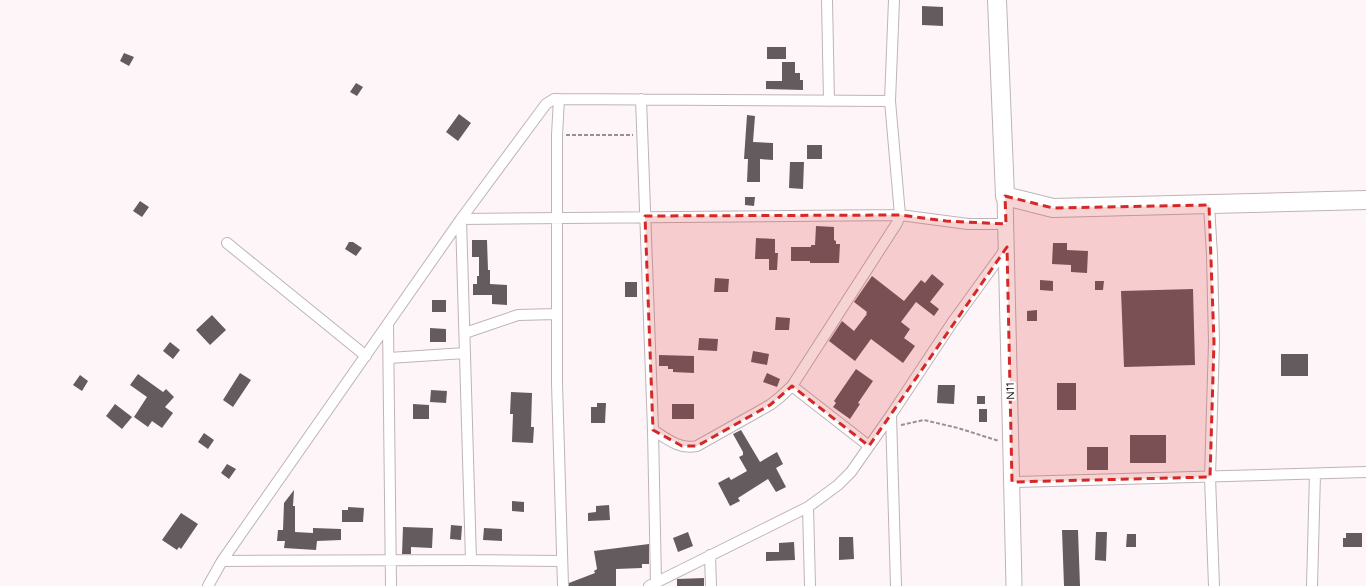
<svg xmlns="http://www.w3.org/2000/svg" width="1366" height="586" viewBox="0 0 1366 586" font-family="Figtree,sans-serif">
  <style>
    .building { fill: #645b5f }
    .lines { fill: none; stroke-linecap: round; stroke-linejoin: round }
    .street-casing { stroke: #beb4b8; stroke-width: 12 }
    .primary-casing { stroke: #beb4b8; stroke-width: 17 }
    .highway-casing { stroke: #beb4b8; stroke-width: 20 }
    .path { stroke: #969093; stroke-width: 2; stroke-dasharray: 4 2; stroke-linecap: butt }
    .street { stroke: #fff; stroke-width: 10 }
    .primary { stroke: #fff; stroke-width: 15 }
    .highway { stroke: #fff; stroke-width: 18 }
    .marked { fill: #d62828; fill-opacity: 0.2; stroke: #d62828; stroke-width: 3; stroke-dasharray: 8 5; stroke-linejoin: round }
    .labels { text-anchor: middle; stroke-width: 4; stroke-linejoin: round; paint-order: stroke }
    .street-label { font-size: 11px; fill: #191517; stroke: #fff }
  </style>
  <rect width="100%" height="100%" fill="#fef5f9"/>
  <path class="building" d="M922,6l21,1v19l-21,-1z
    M767,47h19v12h-19z
    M124,53l10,4 -5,9 -9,-5z
    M782,62h13v11h5v7h3v10l-37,-1v-8h16z
    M356,83l7,4 -6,9 -7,-4z
    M459,114l12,9 -13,18 -12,-9z
    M747,115l8,1 -2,26 20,1v17l-13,-1v23h-13l1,-23h-4z
    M807,145h15v14h-15z
    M790,162h14l-1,27 -14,-1z
    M745,197h10l-1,9 -9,-1z
    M140,201l9,6 -7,10 -9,-6z
    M816,226l18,1v13l2,1v3h4l-1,19h-29v-2h-19v-14h20v-2h4z
    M756,238l19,1v14h3l-1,17h-8v-11h-14z
    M472,240h15l1,30h2v14l17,1v20l-15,-1v-9h-19v-11h4v-8h2v-19h-7z
    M349,242h4l9,6 -6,8 -11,-7z
    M1053,243h14v7l21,1 -1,22 -16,-1v-7l-19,-1z
    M932,274l12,10 -14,18 9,7 -5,7 -18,-14 -15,20 9,7 -6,9 11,8 -12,17 -32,-24 -16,22 -26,-20 13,-20 12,10 13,-17h-1l1,-2 -13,-10 18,-26 32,25 17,-21 4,3z
    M715,278l14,1 -1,13h-14z
    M1040,280l13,1v10l-13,-1z
    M1095,281h9l-1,9h-8z
    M625,282h12v15h-12z
    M1193,289l2,76 -71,2 -3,-76z
    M432,300h14v12h-14z
    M1037,310v11h-10v-10z
    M212,315l14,15 -16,15 -14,-15z
    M776,317l14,1 -1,12h-14z
    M430,328l16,1v13h-16z
    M699,338l19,1 -1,12 -19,-1z
    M170,342l10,8 -7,9 -10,-8z
    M753,351l16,3 -2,11 -16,-3z
    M1281,354h27v22h-27z
    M659,355l35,1v17l-21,-1v-3h-5v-3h-9z
    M856,369l17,12 -15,22 2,1 -10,15 -17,-12 3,-4 -2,-2z
    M240,373l11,7 -18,27 -10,-7z
    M767,373l13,6 -3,8 -14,-5z
    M138,374l25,18 3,-3 8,8 -9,10 8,6 -11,15 -10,-7 -4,6 -14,-10 13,-20 -17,-12z
    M80,375l8,6 -6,10 -9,-6z
    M1057,383h19v27h-19z
    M938,385h17l-1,19 -17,-1z
    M431,390l16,1 -1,12 -16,-1z
    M511,392l21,1 -1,34h3l-1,16 -21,-1 1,-28h-3z
    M977,396h8v8h-8z
    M597,403h9l-1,20h-14v-16h6z
    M115,404l17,13 -10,12 -16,-13z
    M413,404l16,1v14h-16z
    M672,404h22v15h-22z
    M979,409h8v13h-8z
    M741,430l19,32 17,-10 6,12 -7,4 10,19 -10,5 -8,-13 -30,19 2,3 -10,5 -12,-23 11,-6 2,3 16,-9 -8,-14 4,-2v-3l-10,-18z
    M204,433l10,7 -6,9 -10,-7z
    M1130,435h36v28h-36z
    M1087,447h21v23h-21z
    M227,464l9,5 -7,10 -8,-6z
    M294,490l-1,16h2v26l18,1v-5l28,1v11l-24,1 -1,9 -32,-2 1,-7h-8l1,-11h5l1,-27z
    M512,501l12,1v10l-12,-1z
    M609,505l1,15 -22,1v-8l8,-1v-6z
    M348,507l16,1 -1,14h-21v-12h6z
    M181,513l17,11 -17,25 -2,-2 -2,3 -15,-10z
    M451,525l11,1 -1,14 -11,-1z
    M403,527l30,1 -1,20 -21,-1v7h-9z
    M484,528l18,1v12l-19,-1z
    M1062,530h16l2,56h-16z
    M688,532l5,14 -15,6 -5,-14z
    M1096,532h11l-1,29 -11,-1z
    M1346,533h16v14h-19v-9h3z
    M1127,534h9v13h-10z
    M839,537h14l1,22 -15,1z
    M794,542l1,18 -29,1v-9h13v-9z
    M649,544v20h-7v4l-26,1v17h-47v-3l26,-10 -1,-2 3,-2 -3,-18z
    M704,578v8h-27v-7z"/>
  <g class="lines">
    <defs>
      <path id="street" d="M827,0l2,101
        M559,99l-2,36v248l6,203
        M641,99l12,331 3,153
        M1209,205l3,50 2,87 -4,135 4,109
        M461,219l439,-4 68,9h38
        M461,219l10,341
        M227,243l139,113
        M388,324l3,262
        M465,333l53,-18 38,-1
        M389,358l76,-5
        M792,386l77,60
        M891,415l5,171
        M653,430c14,9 27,20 44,16l73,-41 9,-7 13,-12 105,-163 3,-8 -10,-114 4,-101
        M1012,482l354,-10
        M808,507l2,79
        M710,555l1,31
        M222,561l249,-1 90,1
        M208,586l14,-25 239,-342 85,-115 8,-5h5l331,2
        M649,586l159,-79 30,-22 13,-13 40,-57 61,-92 55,-76
        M1312,586l3,-112"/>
      <path id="primary" d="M1005,196l9,390"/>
      <path id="highway" d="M997,0l8,196 48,12 313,-8"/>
    </defs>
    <use href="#street" class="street-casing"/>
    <use href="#primary" class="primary-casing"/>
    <use href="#highway" class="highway-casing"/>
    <path class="path" d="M566,135h67
      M901,425l23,-5 34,8 41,13"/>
    <use href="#street" class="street"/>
    <use href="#primary" class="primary"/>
    <use href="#highway" class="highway"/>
  </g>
  <path class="marked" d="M1005,196l48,12 156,-3 5,137 -4,135 -198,5 -5,-235 -138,199 -77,-60 -22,19 -73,41h-15l-29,-16 -8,-214 255,-1 46,6 60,3z"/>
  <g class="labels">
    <g class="street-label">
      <text transform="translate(1010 391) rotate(-91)" y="4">N11</text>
    </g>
  </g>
</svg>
